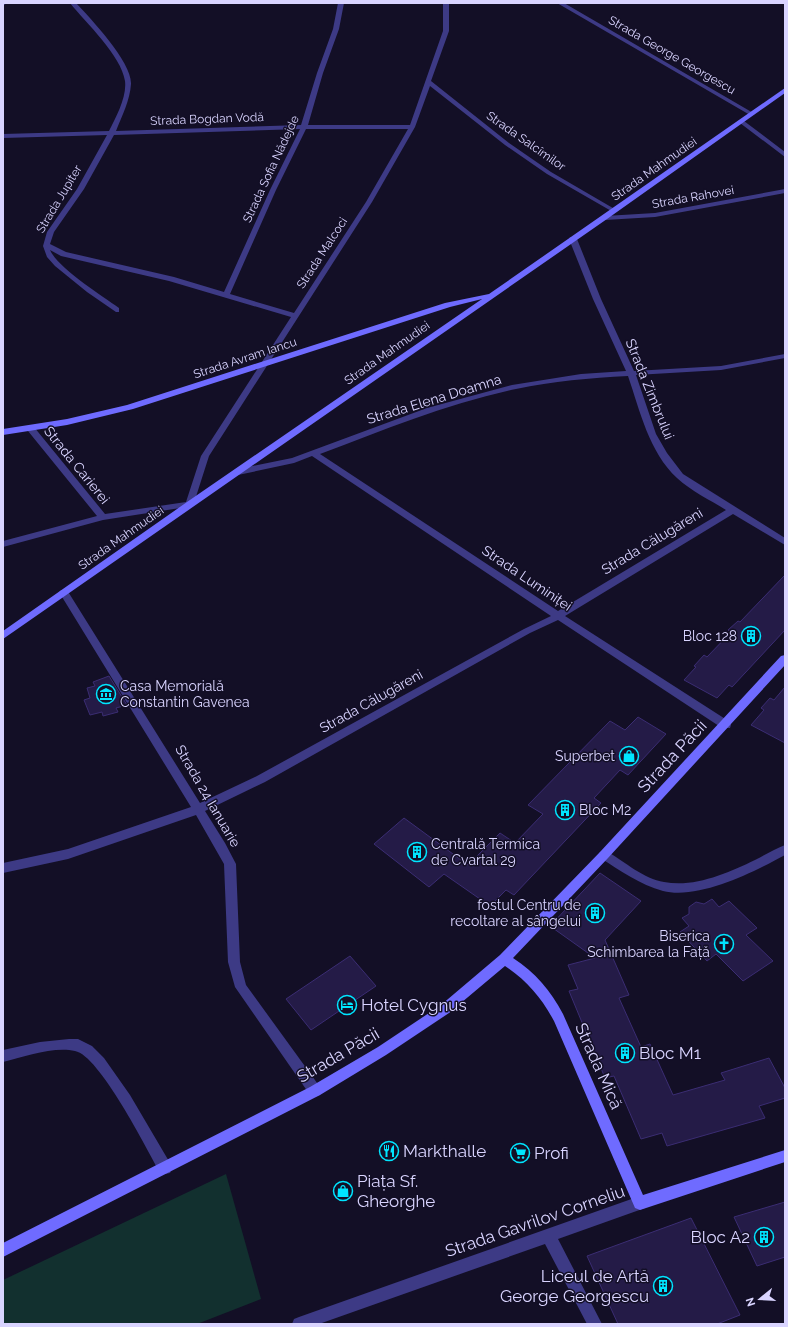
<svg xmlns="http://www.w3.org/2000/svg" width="788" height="1327" viewBox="0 0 788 1327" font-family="Raleway,sans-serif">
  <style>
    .green { fill: #12302f }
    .building { fill: #241b47; stroke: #3b2d73 }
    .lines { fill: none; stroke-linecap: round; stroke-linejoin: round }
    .street { fill: #3d3a85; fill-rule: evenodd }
    .secondary { fill: #6f6bff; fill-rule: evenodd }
    .labels { text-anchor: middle; stroke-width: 3; stroke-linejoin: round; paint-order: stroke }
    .far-street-label { font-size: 12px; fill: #d9d4ff; stroke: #130f26 }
    .street-label { font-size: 14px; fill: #d9d4ff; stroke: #130f26 }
    .poi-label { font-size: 14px; fill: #d9d4ff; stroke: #130f26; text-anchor: end }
    .near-street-label { font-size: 17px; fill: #d9d4ff; stroke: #130f26 }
    .near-poi-label { font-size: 17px; fill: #d9d4ff; stroke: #130f26; text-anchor: start }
  </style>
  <rect width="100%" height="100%" fill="#130f26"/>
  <path class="green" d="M226,1174l35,125 -64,25h-194v-44z"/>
  <path class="building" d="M785,575v55l-53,57 -3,-2 -12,13 -33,-18 12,-13 -2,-1 10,-11 3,2 24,-25 -3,-2 10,-9 2,1z
    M109,676l18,29 -11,3 2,4 -15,4 -1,-4 -12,3 -6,-15 6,-2 -3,-10 8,-2 -2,-4z
    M785,687v56l-34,-18 13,-15 -3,-2 9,-10 4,2z
    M638,717l28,17 -38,41 -8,-5 -26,28 7,5 -87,92 -8,-5 -16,16 -46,-32 -15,13 -55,-43 30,-26 64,47 32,-32 15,10 28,-29 -15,-9 82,-84 15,9z
    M600,873l41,28 -36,39 24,55 -10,3 22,49 9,-3 23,51 52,-15 -4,-7 48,-15 16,30v10l-26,8 6,12 -98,28 -5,-13 -21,6 -27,-63 -9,2 -36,-87 9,-2 -10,-24 27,-7 -45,-32z
    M712,899l7,8 10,-6 28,27 -11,7 27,26 -30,20 -27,-27 -9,7 -27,-29 9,-6 -7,-8 7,-4v-7l7,-5 8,2z
    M350,956l26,30 -65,44 -25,-31z
    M785,1202v55l-28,9 -23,-49z
    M691,1218l49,97 -23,9h-99l-31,-68z"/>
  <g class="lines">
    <path class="street" d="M3,3h4l-3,2z
      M70,3h6c15,16 56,59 55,81 -1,16 -9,32 -15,47l185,-6 16,-52 16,-44 5,-26h6l-5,26 -16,44 -15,52h102l33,-94v-28h6v28l-18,50 78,62 42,29 67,39 -5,1 -66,-38 -42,-29 -75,-59 -15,41 -43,75 -163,254 -16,50 -90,14 -100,27v-6l94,-25 -69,-85v-4h6l71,87 81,-12 15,-46 90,-139 -122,-36 -108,-25 -11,-6c8,18 51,45 69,58v4h-3l-29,-20 -32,-26 -8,-9 -4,-11 4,-14 30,-43 30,-54 -104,3v-4l106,-3c7,-14 18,-34 16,-50 -4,-26 -39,-58 -55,-78zM300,129l-30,61 -46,102 -50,-15 -108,-25 -16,-8 4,-12 30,-43 30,-54zM306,129h102l-42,73 -72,111 -64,-19 46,-104z
      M557,3h7l191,111 -5,1z
      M740,121h4l41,31v5l-45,-34z
      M785,189v4l-130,24 -50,3 -3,-2 3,-2 50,-3z
      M570,237l7,2 24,60 33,72 87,-5 64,-12v4l-64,12 -85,5 20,59 11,19 16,21 102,64v7l-52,-31 -168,102 165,106 1,3 -1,3h-8l-164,-108 -28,13 -265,149 -60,29 20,32 11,21 4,98 6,23 74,102 1,4 -1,4 -5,2 -5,-2 -75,-108 -7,-25 -4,-98 -28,-49 -128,44 -65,14v-10l65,-14 123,-42 -132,-215 2,-2h6l133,213 57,-27 267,-147 27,-13 -239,-160 -18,7 -56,12 -4,-3 4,-3 54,-11 135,-50 85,-23 69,-11 45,-3 -33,-72 -24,-60zM628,376c12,35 21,76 49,102 14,13 33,22 49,32l-168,101 -238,-157c64,-24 129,-51 196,-65 37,-8 74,-11 112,-13z
      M785,845v10c-31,17 -86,45 -122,36 -23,-6 -43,-21 -63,-33l-2,-3 2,-3 4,-2 4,2c17,10 36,27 56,30 30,6 64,-9 91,-22 10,-5 20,-11 30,-15z
      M69,1039h9l14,7 12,12 26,37 40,68 2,5 -2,5 -5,1 -5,-1c-13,-24 -61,-118 -85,-122 -21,-5 -51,6 -72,11v-12l37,-8z
      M640,1196l5,2 2,5 -2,5 -87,31 44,85h-15l-42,-80 -226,80h-27l2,-5 5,-2z"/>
    <path class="secondary" d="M785,88v5l-178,126 -604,420v-8l184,-129 295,-203 -32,8 -317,102 -66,16 -64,10v-6l64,-10 60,-14 318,-102 44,-9z
      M785,655v10l-177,193 -95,100c23,15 37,32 50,56l80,181 142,-45v12l-145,48 -5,-2 -81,-187c-13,-24 -27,-40 -49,-55l-56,47 -63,42 -66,40 -317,162v-14l307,-156 68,-40 63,-42 59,-50 100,-103 181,-196z"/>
  </g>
  <defs>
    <symbol id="building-ring" viewBox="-11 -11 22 22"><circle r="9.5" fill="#130f26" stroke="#00e5ff" stroke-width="1.5"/><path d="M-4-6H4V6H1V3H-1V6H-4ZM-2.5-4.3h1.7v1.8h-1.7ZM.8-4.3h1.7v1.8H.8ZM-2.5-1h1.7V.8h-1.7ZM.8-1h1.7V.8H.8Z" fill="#00e5ff"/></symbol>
    <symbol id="museum-ring" viewBox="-11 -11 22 22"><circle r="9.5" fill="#130f26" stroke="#00e5ff" stroke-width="1.5"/><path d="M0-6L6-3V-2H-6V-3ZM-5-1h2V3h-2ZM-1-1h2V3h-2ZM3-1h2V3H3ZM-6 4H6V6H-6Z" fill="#00e5ff"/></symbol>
    <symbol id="shop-ring" viewBox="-11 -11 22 22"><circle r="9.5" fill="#130f26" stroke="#00e5ff" stroke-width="1.5"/><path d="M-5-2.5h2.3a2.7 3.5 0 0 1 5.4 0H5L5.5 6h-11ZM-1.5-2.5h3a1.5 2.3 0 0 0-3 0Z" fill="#00e5ff"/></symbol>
    <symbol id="church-ring" viewBox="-11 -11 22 22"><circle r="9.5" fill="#130f26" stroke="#00e5ff" stroke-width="1.5"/><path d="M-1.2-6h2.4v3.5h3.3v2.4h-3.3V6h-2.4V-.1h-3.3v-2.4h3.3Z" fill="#00e5ff"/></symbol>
    <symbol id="hotel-ring" viewBox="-11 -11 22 22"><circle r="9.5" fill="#130f26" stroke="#00e5ff" stroke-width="1.5"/><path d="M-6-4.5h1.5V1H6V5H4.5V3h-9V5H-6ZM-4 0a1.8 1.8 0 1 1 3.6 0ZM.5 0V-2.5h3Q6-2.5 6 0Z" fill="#00e5ff"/></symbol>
    <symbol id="restaurant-ring" viewBox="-11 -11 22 22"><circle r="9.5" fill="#130f26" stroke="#00e5ff" stroke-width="1.5"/><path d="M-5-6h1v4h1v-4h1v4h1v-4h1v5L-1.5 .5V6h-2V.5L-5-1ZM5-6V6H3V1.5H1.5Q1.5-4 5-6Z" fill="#00e5ff"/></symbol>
    <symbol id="supermarket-ring" viewBox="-11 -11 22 22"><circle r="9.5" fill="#130f26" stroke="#00e5ff" stroke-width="1.5"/><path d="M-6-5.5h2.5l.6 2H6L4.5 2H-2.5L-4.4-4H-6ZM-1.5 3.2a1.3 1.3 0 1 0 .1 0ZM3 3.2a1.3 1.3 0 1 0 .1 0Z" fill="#00e5ff"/></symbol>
  </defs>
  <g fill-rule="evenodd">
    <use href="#building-ring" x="740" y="625" width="22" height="22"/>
    <use href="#museum-ring" x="95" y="683" width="22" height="22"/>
    <use href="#shop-ring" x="618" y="745" width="22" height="22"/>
    <use href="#building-ring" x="554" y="799" width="22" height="22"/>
    <use href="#building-ring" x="406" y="841" width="22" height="22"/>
    <use href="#building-ring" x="584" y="902" width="22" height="22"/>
    <use href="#church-ring" x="713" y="933" width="22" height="22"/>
    <use href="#hotel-ring" x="336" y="994" width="22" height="22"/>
    <use href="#building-ring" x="614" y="1042" width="22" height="22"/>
    <use href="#restaurant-ring" x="378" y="1140" width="22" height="22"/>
    <use href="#supermarket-ring" x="509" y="1142" width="22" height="22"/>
    <use href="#shop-ring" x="332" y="1180" width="22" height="22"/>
    <use href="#building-ring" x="753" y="1226" width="22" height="22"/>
    <use href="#building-ring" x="652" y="1275" width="22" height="22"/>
  </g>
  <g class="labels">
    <g class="far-street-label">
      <text transform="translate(672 55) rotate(30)" y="4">Strada George Georgescu</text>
      <text transform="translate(207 119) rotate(-2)" y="4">Strada Bogdan Vodă</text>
      <text transform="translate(526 141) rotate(35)" y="4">Strada Salcîmilor</text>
      <text transform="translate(271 169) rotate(-65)" y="4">Strada Sofia Nădejde</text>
      <text transform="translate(654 169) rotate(-35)" y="4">Strada Mahmudiei</text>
      <text transform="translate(693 197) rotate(-10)" y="4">Strada Rahovei</text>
      <text transform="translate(59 199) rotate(-59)" y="4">Strada Jupiter</text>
      <text transform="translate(322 253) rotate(-57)" y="4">Strada Malcoci</text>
      <text transform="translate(387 353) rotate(-35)" y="4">Strada Mahmudiei</text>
      <text transform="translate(245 358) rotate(-18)" y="4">Strada Avram Iancu</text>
      <text transform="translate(121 538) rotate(-35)" y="4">Strada Mahmudiei</text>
    </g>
    <g class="street-label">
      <text transform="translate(650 389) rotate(68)" y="5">Strada Zimbrului</text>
      <text transform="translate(434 399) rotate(-17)" y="5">Strada Elena Doamna</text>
      <text transform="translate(77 465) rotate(51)" y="5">Strada Carierei</text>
      <text transform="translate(652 541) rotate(-31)" y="5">Strada Călugăreni</text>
      <text transform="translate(527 578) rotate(34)" y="5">Strada Luminiței</text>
      <text transform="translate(371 701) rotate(-29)" y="5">Strada Călugăreni</text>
      <text transform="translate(208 796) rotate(60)" y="5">Strada 24 Ianuarie</text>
    </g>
    <g class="poi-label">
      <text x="737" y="641">Bloc 128</text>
      <text x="120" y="691" text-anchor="start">Casa Memorială<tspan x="120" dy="16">Constantin Gavenea</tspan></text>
      <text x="615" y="761">Superbet</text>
      <text x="579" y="815" text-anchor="start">Bloc M2</text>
      <text x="431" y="849" text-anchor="start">Centrală Termica<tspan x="431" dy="16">de Cvartal 29</tspan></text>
      <text x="581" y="910">fostul Centru de<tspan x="581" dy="16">recoltare al sângelui</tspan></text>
      <text x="710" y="941">Biserica<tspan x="710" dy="16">Schimbarea la Față</tspan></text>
    </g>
    <g class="near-street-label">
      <text transform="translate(672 756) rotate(-47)" y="6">Strada Păcii</text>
      <text transform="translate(338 1055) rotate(-30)" y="6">Strada Păcii</text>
      <text transform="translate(599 1066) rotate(66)" y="6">Strada Mică</text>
      <text transform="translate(535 1221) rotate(-19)" y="6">Strada Gavrilov Corneliu</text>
    </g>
    <g class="near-poi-label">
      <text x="361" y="1011">Hotel Cygnus</text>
      <text x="639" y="1059">Bloc M1</text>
      <text x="403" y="1157">Markthalle</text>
      <text x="534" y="1159">Profi</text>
      <text x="357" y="1187">Piața Sf.<tspan x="357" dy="20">Gheorghe</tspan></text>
      <text x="750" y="1243" text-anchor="end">Bloc A2</text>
      <text x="649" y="1282" text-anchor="end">Liceul de Artă<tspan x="649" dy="20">George Georgescu</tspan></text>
    </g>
  </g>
  <rect width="788" height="1327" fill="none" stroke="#d9d4ff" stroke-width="8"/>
  <g transform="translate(760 1299) rotate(252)" stroke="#130f26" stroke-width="3" paint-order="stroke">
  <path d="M0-3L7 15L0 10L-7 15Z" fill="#d9d4ff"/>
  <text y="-6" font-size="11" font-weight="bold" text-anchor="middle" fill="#d9d4ff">N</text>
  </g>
</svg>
